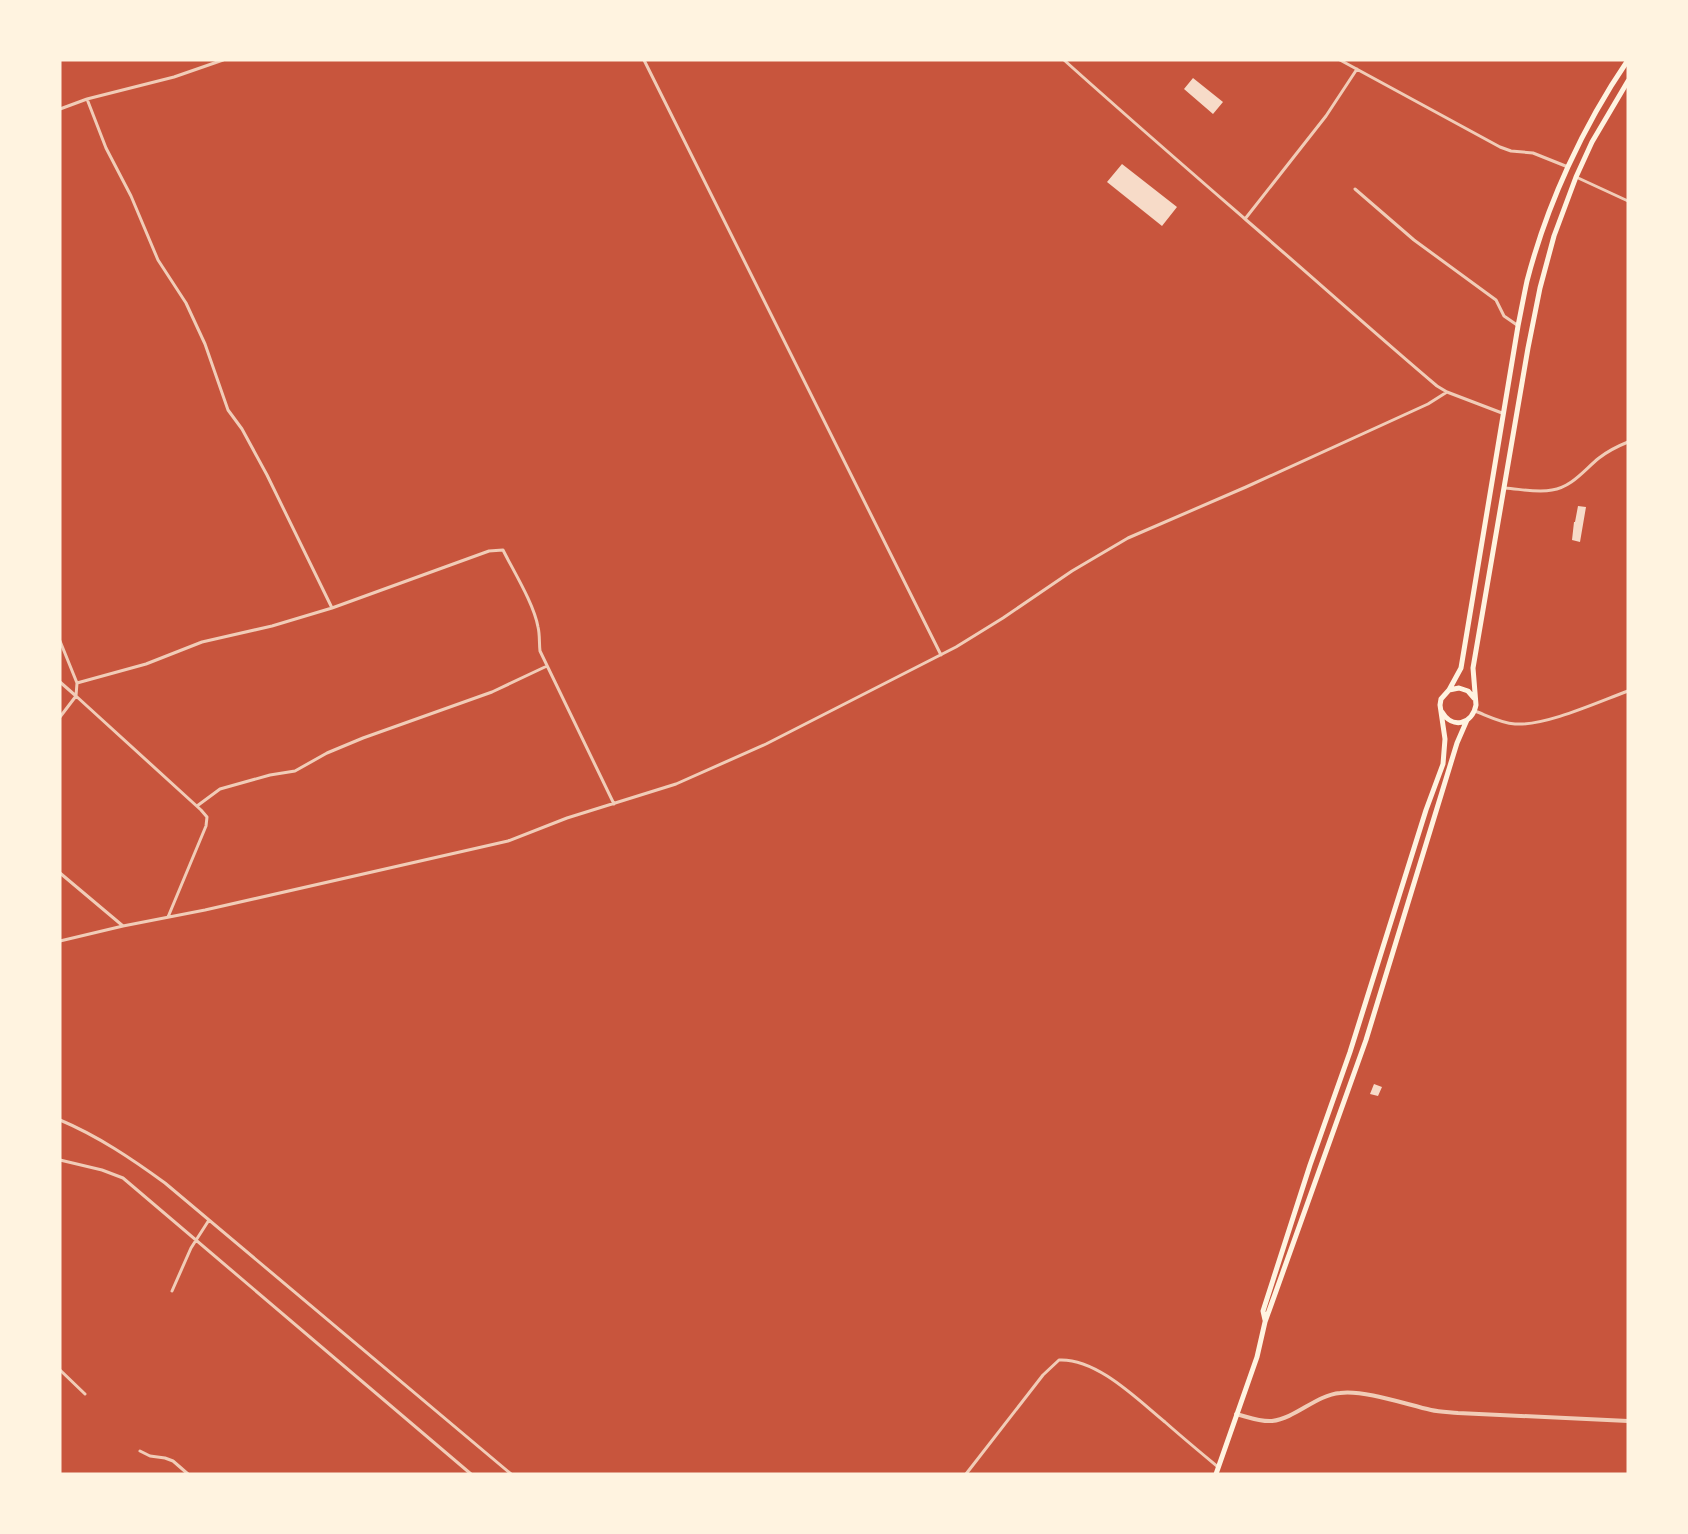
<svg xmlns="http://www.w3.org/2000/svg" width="1688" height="1534" viewBox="0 0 1688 1534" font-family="'Fira Sans Condensed',sans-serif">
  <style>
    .building { fill: #f7dbc8 }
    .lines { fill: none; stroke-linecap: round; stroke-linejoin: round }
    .minor { stroke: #f1ccb7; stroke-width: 3 }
    .tertiary { stroke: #f1ccb7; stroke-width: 4 }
    .trunk { stroke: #fff3e0; stroke-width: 5 }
  </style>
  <rect width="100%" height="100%" fill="#c8553d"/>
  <path class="building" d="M1193,78l30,24 -10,12 -29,-25z
    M1122,164l55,43 -15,19 -55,-44z
    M1578,506l8,1 -6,35 -8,-2 2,-18h1z
    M1374,1084l8,3 -4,9 -8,-2z"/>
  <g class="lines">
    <path class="minor" d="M644,60l297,595
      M1064,60c60,54 120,106 181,159 64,55 127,112 192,167l10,6 55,21
      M1340,60l160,87 11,4 22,2 35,14
      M87,99l19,49 25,48 27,64 28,43 19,41 23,66 14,19 25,46 65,133
      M60,109l27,-10 87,-22 49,-17
      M1576,177l52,24
      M1355,189l59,51 82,60 8,16 13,9
      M1245,219l81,-103 31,-47
      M1505,488c15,1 32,5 47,2 20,-3 32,-20 47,-32 9,-7 19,-12 29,-16
      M60,641l17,42
      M60,682l16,14 -16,21
      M1475,711c13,5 26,12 40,13 31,2 83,-22 113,-33
      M197,806l23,-17 50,-14 25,-4 32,-18 36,-15 129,-46 55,-26
      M60,873l63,53
      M168,917l38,-91 1,-9 -6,-7 -125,-114 1,-13 69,-19 56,-22 70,-16 60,-18 157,-57 14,-1c11,22 31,54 35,77 2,8 1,16 2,24l74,153
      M60,941l63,-15 82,-16 303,-69 59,-23 109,-34 90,-40 190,-97 47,-29 69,-47 56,-33 118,-51 182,-83 19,-12
      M60,1120c38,16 72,39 105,63l346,291
      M60,1160l42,10 21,8 348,296
      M172,1291l19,-43 18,-28
      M60,1370l25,24
      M140,1451l10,5 15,2 8,3 15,13
      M966,1474l77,-99 16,-15c38,-2 79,40 106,62 18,16 35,30 53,45"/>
    <path class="tertiary" d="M1236,1414c12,3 24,8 36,7 24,-3 44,-26 68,-28 25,-3 65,11 91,17 9,2 18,2 27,3l170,8"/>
    <path class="trunk" d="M1449,690l12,-22 57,-342c3,-15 6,-31 9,-45 20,-77 56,-155 101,-221
      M1442,712c10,17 30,13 34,-7l-3,-37 55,-320 12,-60 14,-52 22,-59 16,-35 36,-61
      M1265,1320l-2,-9 47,-146 40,-113 76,-242 17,-46 2,-25 -5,-34 1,-6 8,-9 10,-2 9,3 6,7
      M1216,1474l41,-117 8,-35 101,-282 91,-297 10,-23"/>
  </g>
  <rect width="1688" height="1534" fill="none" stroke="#fff3e0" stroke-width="123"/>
</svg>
